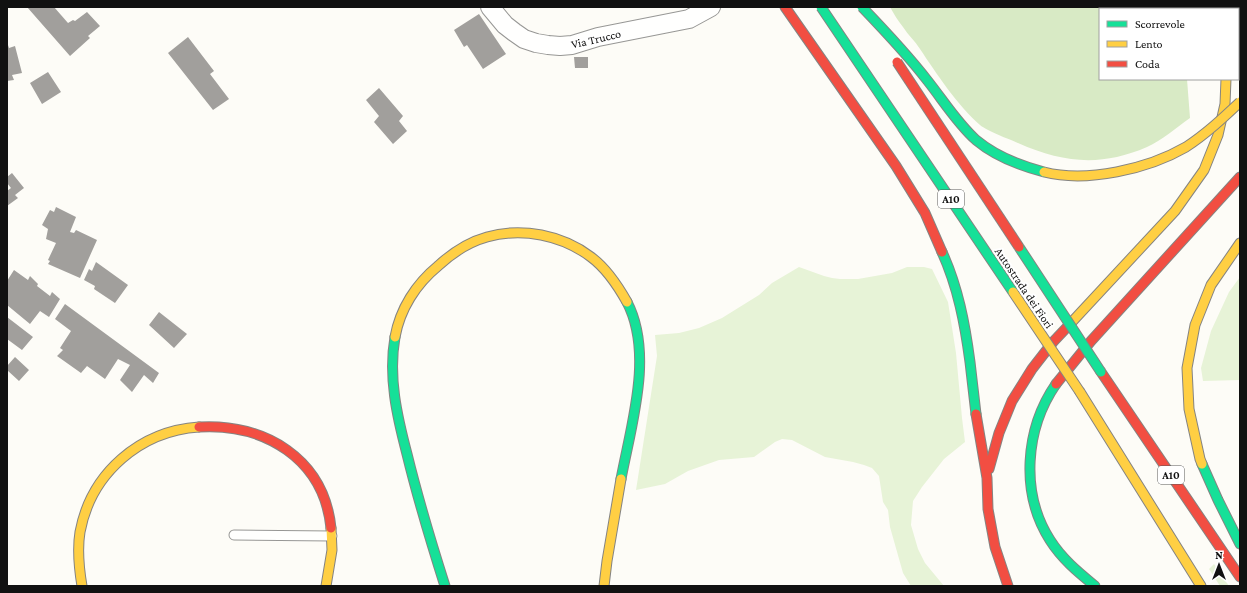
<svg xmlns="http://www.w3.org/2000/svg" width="1247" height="593" viewBox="0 0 1247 593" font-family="'Crimson Pro',serif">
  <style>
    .green { fill: #e7f3d7 }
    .forest { fill: #d8eac5 }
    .building { fill: #a19f9c }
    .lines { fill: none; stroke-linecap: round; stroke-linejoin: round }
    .lane-casing { stroke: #979795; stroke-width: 11 }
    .street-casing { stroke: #979795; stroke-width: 20 }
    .fast-casing { stroke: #858482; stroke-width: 11 }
    .slow-casing { stroke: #858482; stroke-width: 11 }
    .jam-casing { stroke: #858482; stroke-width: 11 }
    .lane { stroke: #fffffe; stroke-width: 9 }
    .street { stroke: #fffffe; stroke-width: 18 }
    .fast { stroke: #16e098; stroke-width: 9 }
    .slow { stroke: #ffcf43; stroke-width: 9 }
    .jam { stroke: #f24e42; stroke-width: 9 }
    .fast-bridge-casing { stroke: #858482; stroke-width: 11; stroke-linecap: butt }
    .slow-bridge-casing { stroke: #858482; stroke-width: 11; stroke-linecap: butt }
    .jam-bridge-casing { stroke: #858482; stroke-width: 11; stroke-linecap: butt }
    .fast-bridge { stroke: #16e098; stroke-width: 9 }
    .slow-bridge { stroke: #ffcf43; stroke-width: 9 }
    .jam-bridge { stroke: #f24e42; stroke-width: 9 }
    .labels { text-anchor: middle; stroke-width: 4; stroke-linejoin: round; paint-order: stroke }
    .shield { fill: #fff; stroke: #585858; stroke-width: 1 }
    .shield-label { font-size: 11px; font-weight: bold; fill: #111 }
    .street-label { font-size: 12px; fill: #111; stroke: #fff }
  </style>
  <rect width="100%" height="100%" fill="#fdfcf7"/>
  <path class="green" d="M1223,7h17v64l-2,-8v-54h-14z
    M799,267l25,9 8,2 8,1h18l34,-6 15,-6h17l8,2 16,33 8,51 6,65 3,24 -21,17 -22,28 -9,14 -2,24 7,24 7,14 19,23h-33l-8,-13 -13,-46 -2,-17 -5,-8 -4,-26 -7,-8 -8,-3 -11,-3 -28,-5 -33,-17 -10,-1 -7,3 -21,15 -35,3 -31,11 -23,13 -29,6 21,-134 -2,-21 24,-2 20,-5 23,-10 37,-23 13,-12z
    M1240,277v103l-37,1 -2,-13 10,-37 18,-39z
    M1214,564l15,22h-9l-11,-17z"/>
  <path class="forest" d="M890,7h279l1,2h-70v70h87l3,39c-14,10 -28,22 -43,29 -46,20 -84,16 -129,-4 -9,-4 -31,-12 -38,-18 -22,-19 -44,-52 -60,-76 -5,-8 -12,-14 -17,-22 -5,-6 -9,-13 -13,-20z"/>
  <path class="building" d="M27,7h27l14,16 5,-3 2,1 12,-9 13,14 -12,10 2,2 -20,18z
    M479,14l27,40 -23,15 -16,-24 -3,2 -10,-17z
    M188,37l26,34 -4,3 19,25 -16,11 -45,-57z
    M7,42l2,6 6,-2 7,27 -10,2 2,5 -7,1z
    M574,57h14v11h-13z
    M48,72l13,20 -19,12 -12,-21z
    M379,88l24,28 -4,5 8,10 -14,13 -19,-22 5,-6 -13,-16z
    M12,173l12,15 -9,7 3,3 -11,8v-15l4,-3 -4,-5v-6z
    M56,207l20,10 -6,15 4,1 2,-3 21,10 -17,38 -32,-14 2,-3 -2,-1 8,-17 -10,-4 2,-10 -6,-4 8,-15 4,2z
    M96,262l32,23 -13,18 -21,-14 1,-3 -11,-6 5,-11 3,2z
    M14,270l14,10 2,-4 8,8 -1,2 13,10 2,-4 8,7 -11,18 -9,-6 -10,13 -23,-19v-24z
    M65,304l94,69 -6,10 -9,-8 -12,17 -12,-12 10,-15 -12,-6 -13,20 -18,-13 -6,7 -24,-17 6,-6 -3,-2 11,-17 -16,-12z
    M159,312l28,22 -13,14 -25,-23z
    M7,317l26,20 -11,13 -15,-11z
    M15,357l14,13 -10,11 -12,-11v-4z"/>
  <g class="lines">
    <defs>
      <path id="lane" d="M234,535l98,1"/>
      <path id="street" d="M490,7l15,18 9,7 10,7 12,4 12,2 12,1 12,-1 26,-8 91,-18 22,-12"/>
      <path id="fast" d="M1206,7l1,2
        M942,252c16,35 23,72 28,110 2,17 4,35 6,52
        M395,337c-7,40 2,79 12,117 11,45 24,88 38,132
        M1056,384c-31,45 -36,109 -6,156 12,19 28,32 45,46
        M1202,464l16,36 22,44
        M621,479c10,-54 33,-125 6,-177"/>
      <path id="slow" d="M1070,324l105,-113 29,-41 14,-35 7,-31 1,-25
        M395,337c5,-28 21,-53 43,-71 14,-13 31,-24 49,-29 35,-10 75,-2 104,20 15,11 27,29 36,45
        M1080,392l121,194
        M1202,464l-2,-5 -11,-50 -2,-41 8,-43 16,-40 29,-42
        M82,586c-3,-18 -5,-36 -2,-54 11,-59 60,-101 119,-105
        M326,586l6,-36 -1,-22
        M604,586l3,-25 14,-82"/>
      <path id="jam" d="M785,7l111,159 29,47 17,39
        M1101,372l139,205
        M1056,384l35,-43 149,-164
        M976,414l11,64 1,31 7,38 13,39
        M199,427c66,-4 125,32 132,101
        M989,469l10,-36 13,-32 20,-32 21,-27 17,-18"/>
    </defs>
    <use href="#lane" class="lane-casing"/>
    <use href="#street" class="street-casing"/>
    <use href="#fast" class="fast-casing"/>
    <use href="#slow" class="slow-casing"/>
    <use href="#jam" class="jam-casing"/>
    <use href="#lane" class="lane"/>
    <use href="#street" class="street"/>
    <use href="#fast" class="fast"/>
    <use href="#slow" class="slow"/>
    <use href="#jam" class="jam"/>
    <defs>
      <path id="fast-bridge" d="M821,7l192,285
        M862,7c23,24 45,47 65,73 16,20 30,43 49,60 18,15 45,26 68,32
        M1019,247l82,125"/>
      <path id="slow-bridge" d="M1044,172c43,11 104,-3 142,-25 20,-13 37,-29 54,-45
        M1013,292l67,100"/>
      <path id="jam-bridge" d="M897,62l122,185"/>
    </defs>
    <use href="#fast-bridge" class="fast-bridge-casing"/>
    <use href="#slow-bridge" class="slow-bridge-casing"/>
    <use href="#jam-bridge" class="jam-bridge-casing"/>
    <use href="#fast-bridge" class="fast-bridge"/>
    <use href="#slow-bridge" class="slow-bridge"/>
    <use href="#jam-bridge" class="jam-bridge"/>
  </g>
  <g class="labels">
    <g class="shield">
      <rect x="938" y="190" width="26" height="18" rx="3"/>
      <rect x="1158" y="466" width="26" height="18" rx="3"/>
    </g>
    <g class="shield-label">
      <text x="951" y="203">A10</text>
      <text x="1171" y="479">A10</text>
    </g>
    <g class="street-label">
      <text transform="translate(596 39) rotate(-13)" y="4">Via Trucco</text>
      <text transform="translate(1024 288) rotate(56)" y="4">Autostrada dei Fiori</text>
    </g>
  </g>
  <rect width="1247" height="593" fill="none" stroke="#111111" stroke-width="16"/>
  <rect x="1099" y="8" width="140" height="72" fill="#ffffff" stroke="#a0a0a0"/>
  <rect x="1107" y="21" width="20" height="6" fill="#16e098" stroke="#a0a0a0"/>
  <text x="1135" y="28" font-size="12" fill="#111111">Scorrevole</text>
  <rect x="1107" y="41" width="20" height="6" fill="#ffcf43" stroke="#a0a0a0"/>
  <text x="1135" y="48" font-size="12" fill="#111111">Lento</text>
  <rect x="1107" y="61" width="20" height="6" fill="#f24e42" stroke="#a0a0a0"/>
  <text x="1135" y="68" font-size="12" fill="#111111">Coda</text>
  <g transform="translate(1219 565)" stroke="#ffffff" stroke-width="3" paint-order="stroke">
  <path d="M0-3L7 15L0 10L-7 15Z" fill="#111111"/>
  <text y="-6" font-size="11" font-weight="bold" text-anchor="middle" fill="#111111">N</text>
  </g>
</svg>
